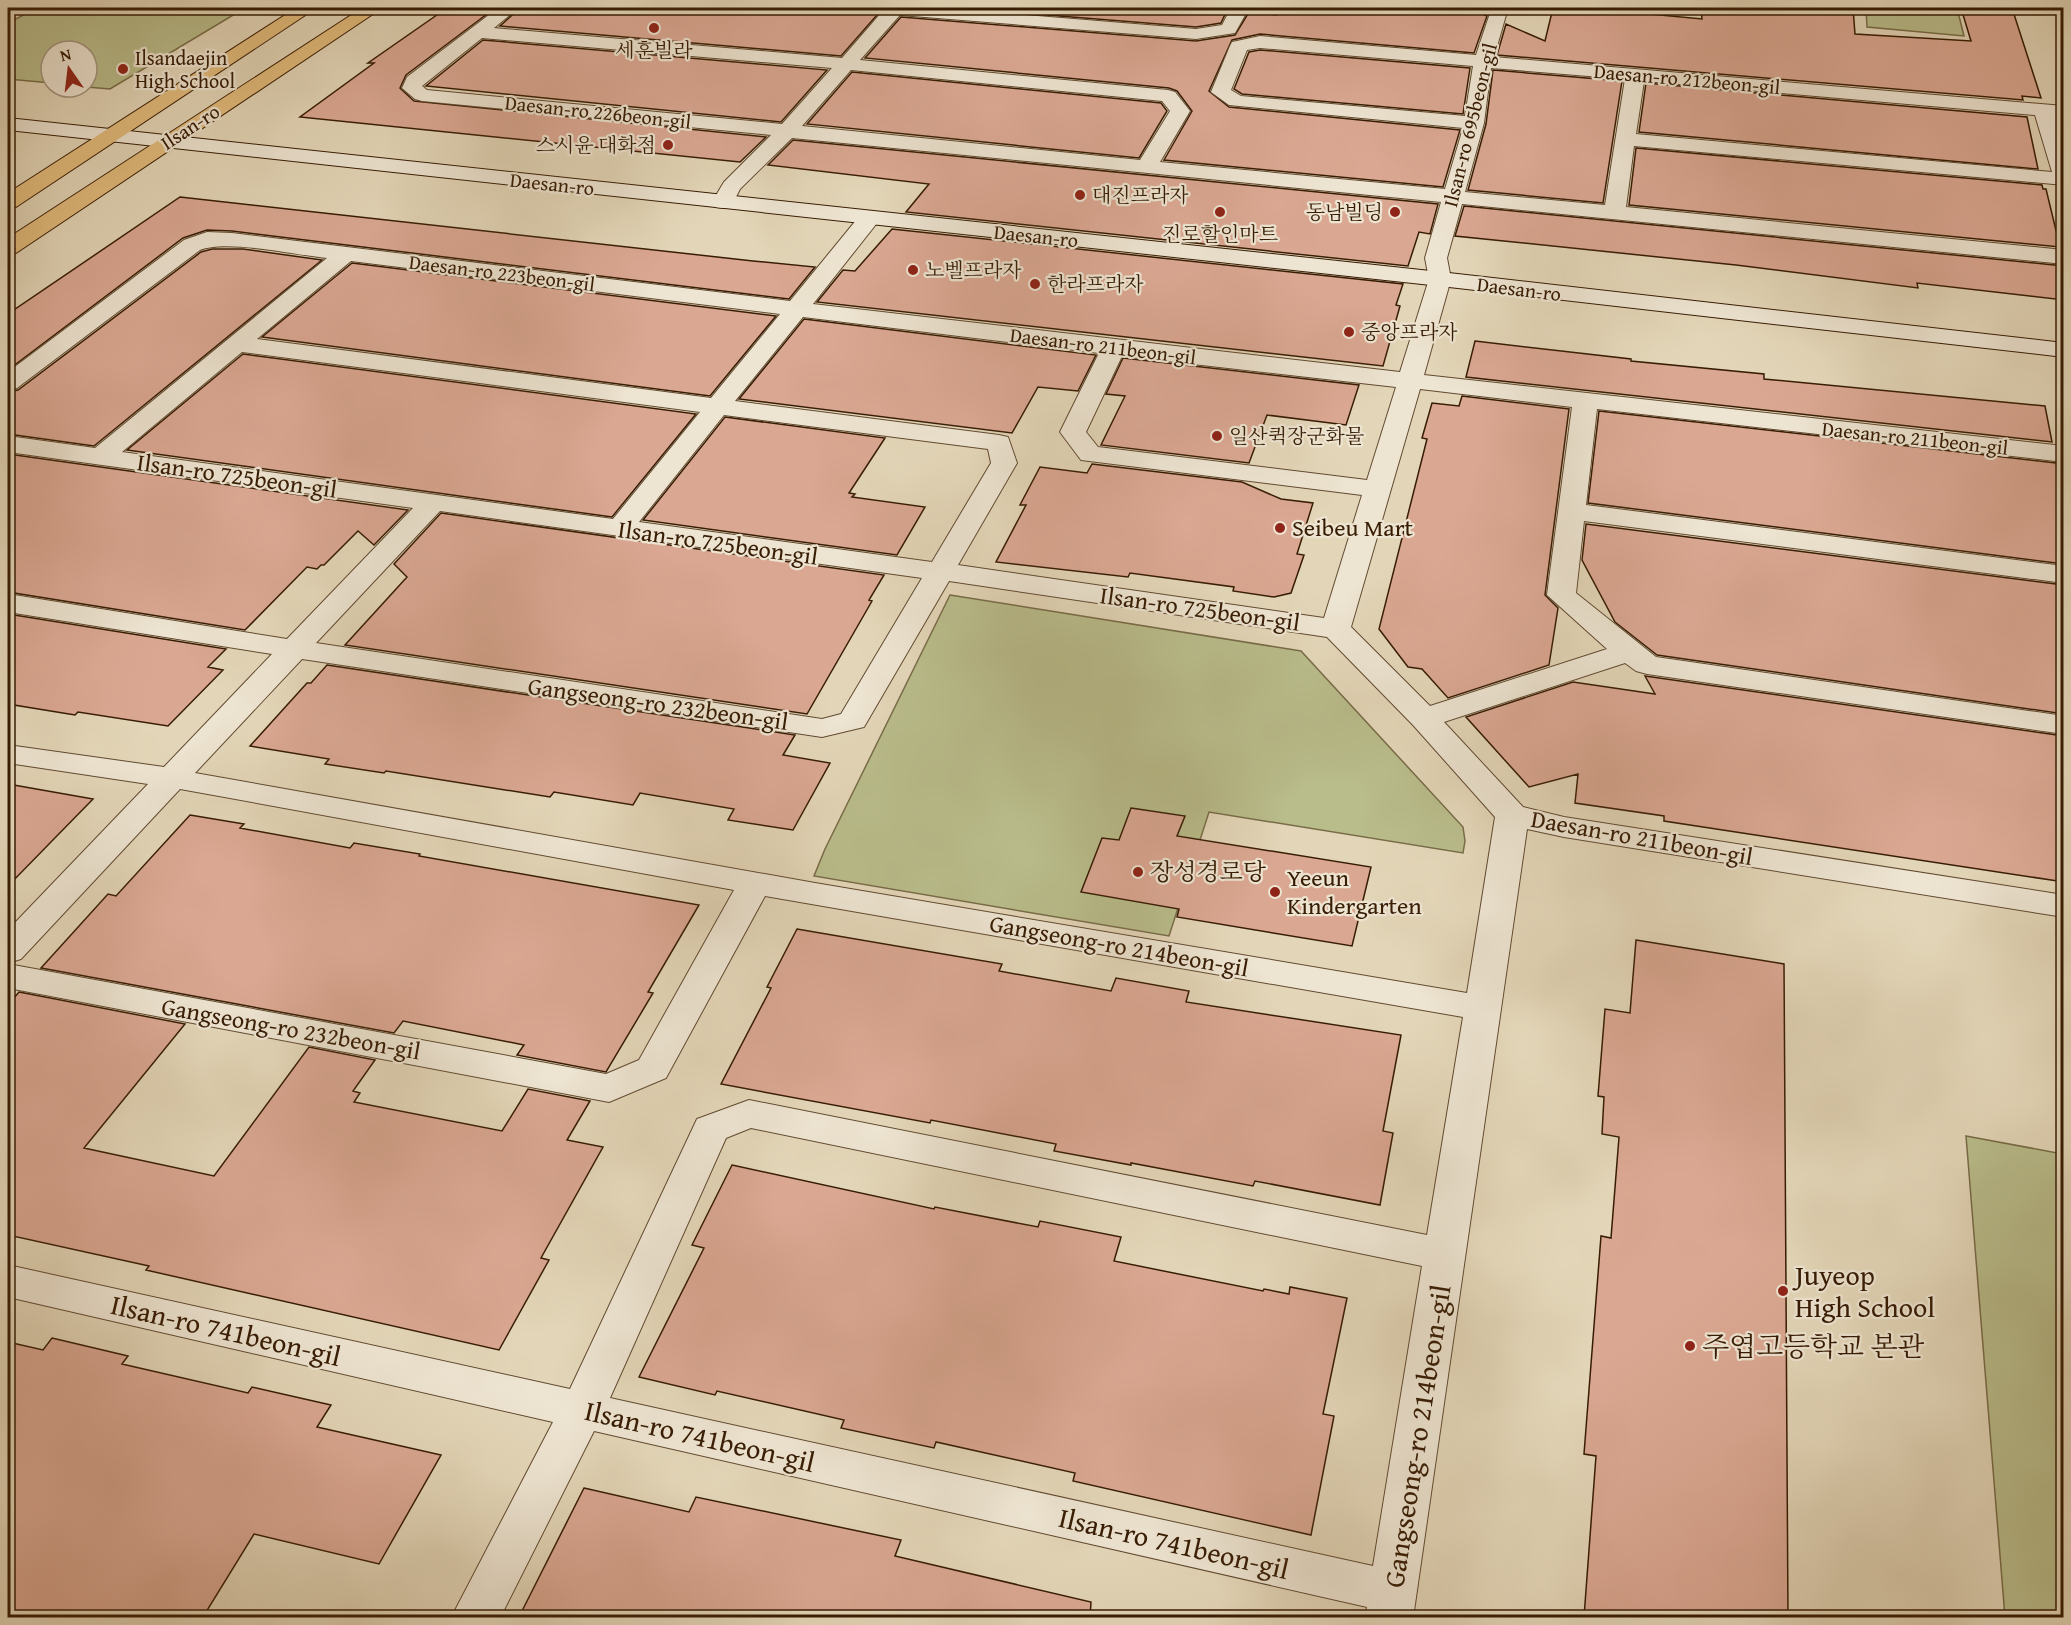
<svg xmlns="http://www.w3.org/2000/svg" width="2071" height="1625" viewBox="0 0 2071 1625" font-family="'Gentium Book Plus','Noto Serif KR',serif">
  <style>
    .green { fill: #b9bc8b; stroke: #786c48; stroke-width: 1.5 }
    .building { fill: #daa792; stroke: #371c04; stroke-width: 1.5 }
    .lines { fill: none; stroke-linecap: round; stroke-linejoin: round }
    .street-casing { stroke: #624a31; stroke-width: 2 }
    .secondary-casing { stroke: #371c04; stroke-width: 2 }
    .primary-casing { stroke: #371c04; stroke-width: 2 }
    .street { fill: #ede4d1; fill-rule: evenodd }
    .secondary { fill: #ede4d1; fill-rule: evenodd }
    .primary { fill: #e2bb7c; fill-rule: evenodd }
    .poi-dot { fill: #8f2418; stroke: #ede4d1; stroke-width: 2 }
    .labels { text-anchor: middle; stroke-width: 4.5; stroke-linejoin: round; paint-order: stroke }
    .far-poi-label { font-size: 20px; fill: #371c04; stroke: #ede4d1; text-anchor: start }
    .far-street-label { font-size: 20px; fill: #371c04; stroke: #ede4d1 }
    .street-label { font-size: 24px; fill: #371c04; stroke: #ede4d1 }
    .poi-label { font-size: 24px; fill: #371c04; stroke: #ede4d1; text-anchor: start }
    .near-poi-label { font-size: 28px; fill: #371c04; stroke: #ede4d1; text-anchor: start }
    .near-street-label { font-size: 28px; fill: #371c04; stroke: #ede4d1 }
  </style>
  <rect width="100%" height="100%" fill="#e3d6b8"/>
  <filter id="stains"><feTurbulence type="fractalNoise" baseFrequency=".00333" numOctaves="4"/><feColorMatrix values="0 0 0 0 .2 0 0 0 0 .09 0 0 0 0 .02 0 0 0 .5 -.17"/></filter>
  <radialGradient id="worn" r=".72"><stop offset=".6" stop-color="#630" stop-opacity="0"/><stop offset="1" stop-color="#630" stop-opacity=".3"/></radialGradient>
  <path class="green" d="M37,8h208l-135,81 -23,-2v-36h-36v32l-43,-4v-56z
    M1866,8h91l7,28 -97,-9z
    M950,595l351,56 162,176 2,14 -2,12 -254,-41 -40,124 -355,-60 11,-27z
    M1966,1136l97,18v463h-58z"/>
  <path class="building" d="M447,8h48l-89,67 -6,13 14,13 352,36 -26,25 -440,-45 74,-54h-6z
    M520,8h350l7,7 -36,41 -341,-30z
    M961,8h230l36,2 -6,13 -25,4z
    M1280,8h171l20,1 16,7 -13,37 -214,-19 -28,6 -23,51 20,16 231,23 -17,57 -279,-27 28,-49 -15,-20 -8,-3 -304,-30 36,-41 295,24 39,-6 14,-23 27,3z
    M1553,8h54v2l95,9 -1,-11h152l2,26 116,7 -10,-33h51l29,90 -19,-2 1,4 -526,-45 9,-31 39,17z
    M483,40l344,30 -46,52 -355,-36z
    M1260,50l210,18 -7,46 -221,-20 -8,-5 15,-37z
    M1493,70l129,11 -19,122 -135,-13 18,-66z
    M852,72l309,31 6,8 -28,47 -332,-34z
    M1646,83l381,34 11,52 -399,-37z
    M793,140l645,64 -8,30 -11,-2 -11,34 -502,-54 23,-28 -161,-19z
    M1636,148l406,37 1,4h3l14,58 -431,-42z
    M180,197l573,64 62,6 -26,32 -557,-68 -25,-1 -24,8 -175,132v-56z
    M1464,206l600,60v34l-147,-17 1,5 -182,-23 -281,-29z
    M892,229l511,55 -7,21 4,1 -17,60 -566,-64 26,-32 12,1z
    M212,249h31l79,11 -228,186 -86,-12v-42l10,-2 183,-138z
    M352,263l424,53 -66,80 -448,-59z
    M804,319l292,36 -18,36 -40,-4 -26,46 -273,-34z
    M1475,341l156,18v2l133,13v5l281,27 7,36 -586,-65z
    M243,354l453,60 -84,103 -485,-67z
    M1123,358l236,27 -13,40 -79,-10 -18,48 -148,-18 24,-49 -19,-2z
    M1462,396l107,13 -24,186 13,13 -9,57 -101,33 -26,-29 -14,-2 -29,-38 48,-190 -5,-1 10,-35 27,3z
    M1599,411l457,52 2,9h6v92l-476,-61z
    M725,417l160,21 -36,55 6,1 -3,3 73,10 -28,48 -254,-35z
    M8,454l400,56 -34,35 -16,-14 -34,34h-3l-4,4 -10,-2 -62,63 -237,-38z
    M1092,464l150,18 39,17 32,4 -16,51 7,1 -13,38 -17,4 -41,-6 1,-4 -104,-14 -2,4 -132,-15 30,-57h-6l20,-38 47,6z
    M441,513l443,62 -15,25 3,1 -65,113 -462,-69 62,-68 -13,-13z
    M1586,524l478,61v129l-407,-59 -42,-33 -33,-62z
    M8,614l218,35 -18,18 15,3 -55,56 -90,-14 -3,3 -67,-11z
    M327,665l468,70 -12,20 47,8 -37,67 -65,-10 6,-11 -94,-16 -7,12 -79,-13 -4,5 -164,-26 -2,2 -59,-9 4,-5 -79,-13 57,-63h4z
    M1645,676l419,60v146l-400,-61v-5l-89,-13 3,-29 -49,13 -63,-70 107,-35 82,12z
    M8,784l85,15 -85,87z
    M1131,808l54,8 -8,20 194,31 -19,79 -175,-29 2,-8 -98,-17 21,-54 17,2z
    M190,815l54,9 -4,4 110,20 4,-5 66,11 -1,2 280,49 -51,87 5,1 -47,79 -89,-17 7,-10 -121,-24 -9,12 -353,-65 67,-74 8,2z
    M797,929l205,35 -3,7 112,20 5,-13 73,13 -3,11 215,33 -18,96 10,2 -13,72 -125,-24 -2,5 -122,-23v2l-77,-14 2,-7 -125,-24 -1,3 -209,-39 50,-96 -4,-1z
    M1636,940l148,24 4,653h-204l12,-161 -12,-2 17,-218 10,2 8,-101 -17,-3 2,-37 -6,-1 7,-87 25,4z
    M19,992l166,32 -101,124 130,28 95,-129 66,13 -22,31 7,2 -6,9 148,29 26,-42 62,12 -23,39 36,7 -62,111 8,2 -50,90 -353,-80 3,-4 -141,-31v-230z
    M732,1165l202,44 1,-2 103,20 2,-6 81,16 -7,24 149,30 1,-2 25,5 1,-7 57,11 -24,116 11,2 -23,119 -238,-54 2,-8 -139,-31 -2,6 -93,-20 3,-8 -127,-29 -2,4 -76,-18 65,-129 -12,-3z
    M52,1338l76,18 -6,8 126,29 4,-6 79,18 -14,22 124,28 -62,109 -125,-30 -51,83h-195v-275l35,8z
    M584,1488l105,24 7,-15 205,43 -6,16 196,46 -1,15h-571z"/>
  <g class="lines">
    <defs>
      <path id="street" d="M498,8h20l-24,20 348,30 39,-45 -6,-1 -3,-4h68l256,21 26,-4 9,-17h18l-14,25 -39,6 -296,-24 -40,45 308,30 7,2 15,19 -30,51 285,27 18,-61 -234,-23 -18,-13 19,-46 2,-4 28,-6 216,19 15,-45 -2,-2h19l-14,49 570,49v12l-8,-1 8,25v43l-430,-39 -8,61 438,43v14l-602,-60 -15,54 4,21 -27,96 640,71v16l-467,-53 -11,96 478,61v17l-480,-62 -8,72 80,64 408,59v18l-417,-60 -11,-3 -11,-8 -181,59 79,85 41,10 500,78v22l-500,-80 -37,-8 -114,789h-48l2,-11 -773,-176 -94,187h-49l102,-196 -545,-125v-32l562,124 127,-270 52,-19 678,135 36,-218 -698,-121 -99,182 -57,24 -601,-114v-24l598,110 33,-14 95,-170 -554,-101 -159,170 -13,4v-33l140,-146 -140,-21v-18l156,22 108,-113 -264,-42v-18l279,45 126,-131 -405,-56v-16l87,12 232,-190c-31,-3 -101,-19 -127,-8l-183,138 -9,2v-18l176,-132 23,-8 25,1 558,68 72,-88 8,-2 8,2 3,5 -68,86 587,68 29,-93 -4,-21 16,-56 -649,-64 -52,51 -9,18 -8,1 -8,-1 -3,-5 12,-20 47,-47 -349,-34 -7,-2 -13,-11 5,-11zM482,38l350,30 -50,56 -355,-34 -5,-4zM1260,48l213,18 -8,50 -224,-20 -10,-6 16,-40zM1491,68l134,11 -20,126 -140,-13 19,-69zM851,70l311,31 8,10 -30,49 -338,-34zM1644,81l391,34 17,57 -416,-38zM351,261l429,53 -69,84 -454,-59zM803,317l296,36 -39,79 21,28 281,35 -38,123 -366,-53 59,-102 -9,-26 -9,-2 -264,-34zM242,352l458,60 -87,107 -491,-67zM1122,356l274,31 -29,93 -269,-33 -12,-15zM1420,389l152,18 -25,188 60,54 -177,57 -79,-79zM724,415l264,34 3,14 -59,99 -293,-40zM440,511l482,67 -81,136 -19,5 -506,-76zM949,581l378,56 86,88 82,92 -28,176 -652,-110 -620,-110 107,-114 520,78 42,-10zM751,1128l671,138 -49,300 -763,-168 116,-260z"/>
      <path id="secondary" d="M8,118l1432,154 624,71v14l-624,-71 -1432,-156z"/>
      <path id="primary" d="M296,8h20l-300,199 -8,1v-15z
        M362,8h20l-366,245 -8,2v-17z"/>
    </defs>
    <use href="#street" class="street-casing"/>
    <use href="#secondary" class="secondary-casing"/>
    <use href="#primary" class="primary-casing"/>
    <use href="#street" class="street"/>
    <use href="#secondary" class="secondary"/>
    <use href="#primary" class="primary"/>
  </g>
  <g class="poi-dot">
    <circle cx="654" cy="28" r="6"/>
    <circle cx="123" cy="69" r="6"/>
    <circle cx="668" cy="145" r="6"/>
    <circle cx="1080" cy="195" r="6"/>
    <circle cx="1220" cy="212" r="6"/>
    <circle cx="1395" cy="212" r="6"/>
    <circle cx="913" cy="270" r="6"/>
    <circle cx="1035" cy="284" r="6"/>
    <circle cx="1349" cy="332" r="6"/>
    <circle cx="1217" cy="436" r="6"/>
    <circle cx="1280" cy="528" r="6"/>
    <circle cx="1138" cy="872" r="6"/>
    <circle cx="1275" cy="892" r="6"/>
    <circle cx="1783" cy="1291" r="6"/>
    <circle cx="1690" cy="1346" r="6"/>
  </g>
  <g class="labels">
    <g class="far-poi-label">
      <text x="654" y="57" text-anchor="middle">세훈빌라</text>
      <text x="135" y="65">Ilsandaejin<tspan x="135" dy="23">High School</tspan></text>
      <text x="656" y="152" text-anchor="end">스시윤 대화점</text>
      <text x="1092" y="202">대진프라자</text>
      <text x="1383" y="219" text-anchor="end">동남빌딩</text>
      <text x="1220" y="241" text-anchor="middle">진로할인마트</text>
      <text x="925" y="277">노벨프라자</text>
      <text x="1047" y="291">한라프라자</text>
      <text x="1361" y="339">중앙프라자</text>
      <text x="1229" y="443">일산퀵장군화물</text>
    </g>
    <g class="far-street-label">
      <text transform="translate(1687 79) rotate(5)" y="7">Daesan-ro 212beon-gil</text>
      <text transform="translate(598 112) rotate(6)" y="7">Daesan-ro 226beon-gil</text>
      <text transform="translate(1470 125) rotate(-76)" y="7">Ilsan-ro 695beon-gil</text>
      <text transform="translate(190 127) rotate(-33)" y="7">Ilsan-ro</text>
      <text transform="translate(552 184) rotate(6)" y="7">Daesan-ro</text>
      <text transform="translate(1036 236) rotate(6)" y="7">Daesan-ro</text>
      <text transform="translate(502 273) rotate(7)" y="7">Daesan-ro 223beon-gil</text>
      <text transform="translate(1519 289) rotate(7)" y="7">Daesan-ro</text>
      <text transform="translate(1103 346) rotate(7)" y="7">Daesan-ro 211beon-gil</text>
      <text transform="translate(1915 438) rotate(6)" y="7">Daesan-ro 211beon-gil</text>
    </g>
    <g class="street-label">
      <text transform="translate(237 476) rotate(8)" y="8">Ilsan-ro 725beon-gil</text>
      <text transform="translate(718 543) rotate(8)" y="8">Ilsan-ro 725beon-gil</text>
      <text transform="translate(1200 609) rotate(8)" y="8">Ilsan-ro 725beon-gil</text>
      <text transform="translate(658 704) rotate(8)" y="8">Gangseong-ro 232beon-gil</text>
      <text transform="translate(1642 838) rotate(10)" y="8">Daesan-ro 211beon-gil</text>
      <text transform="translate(1119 946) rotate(10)" y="8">Gangseong-ro 214beon-gil</text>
      <text transform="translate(291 1029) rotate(10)" y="8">Gangseong-ro 232beon-gil</text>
    </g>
    <g class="poi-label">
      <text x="1292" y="536">Seibeu Mart</text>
      <text x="1150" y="880">장성경로당</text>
      <text x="1287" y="886">Yeeun<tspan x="1287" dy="28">Kindergarten</tspan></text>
    </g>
    <g class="near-poi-label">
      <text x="1795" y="1285">Juyeop<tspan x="1795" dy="32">High School</tspan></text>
      <text x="1702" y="1356">주엽고등학교 본관</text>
    </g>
    <g class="near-street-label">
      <text transform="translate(226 1330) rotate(13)" y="10">Ilsan-ro 741beon-gil</text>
      <text transform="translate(700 1436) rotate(13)" y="10">Ilsan-ro 741beon-gil</text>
      <text transform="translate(1417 1436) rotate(-81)" y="10">Gangseong-ro 214beon-gil</text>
      <text transform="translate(1174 1543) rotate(13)" y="10">Ilsan-ro 741beon-gil</text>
    </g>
  </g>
  <rect width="2071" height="1625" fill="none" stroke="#e3d6b8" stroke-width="30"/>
  <rect x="9" y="9" width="2053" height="1607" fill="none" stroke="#371c04" stroke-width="3"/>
  <rect x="15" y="15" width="2041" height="1595" fill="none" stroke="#371c04" stroke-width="1.5"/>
  <g transform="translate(69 69) rotate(346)"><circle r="28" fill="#ede4d1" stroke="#a4947f" stroke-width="1.5"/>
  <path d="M0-4.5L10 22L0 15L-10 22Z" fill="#8f2418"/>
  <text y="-9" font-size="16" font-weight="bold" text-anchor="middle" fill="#371c04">N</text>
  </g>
  <rect width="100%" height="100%" filter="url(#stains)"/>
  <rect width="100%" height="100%" fill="url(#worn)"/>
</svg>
